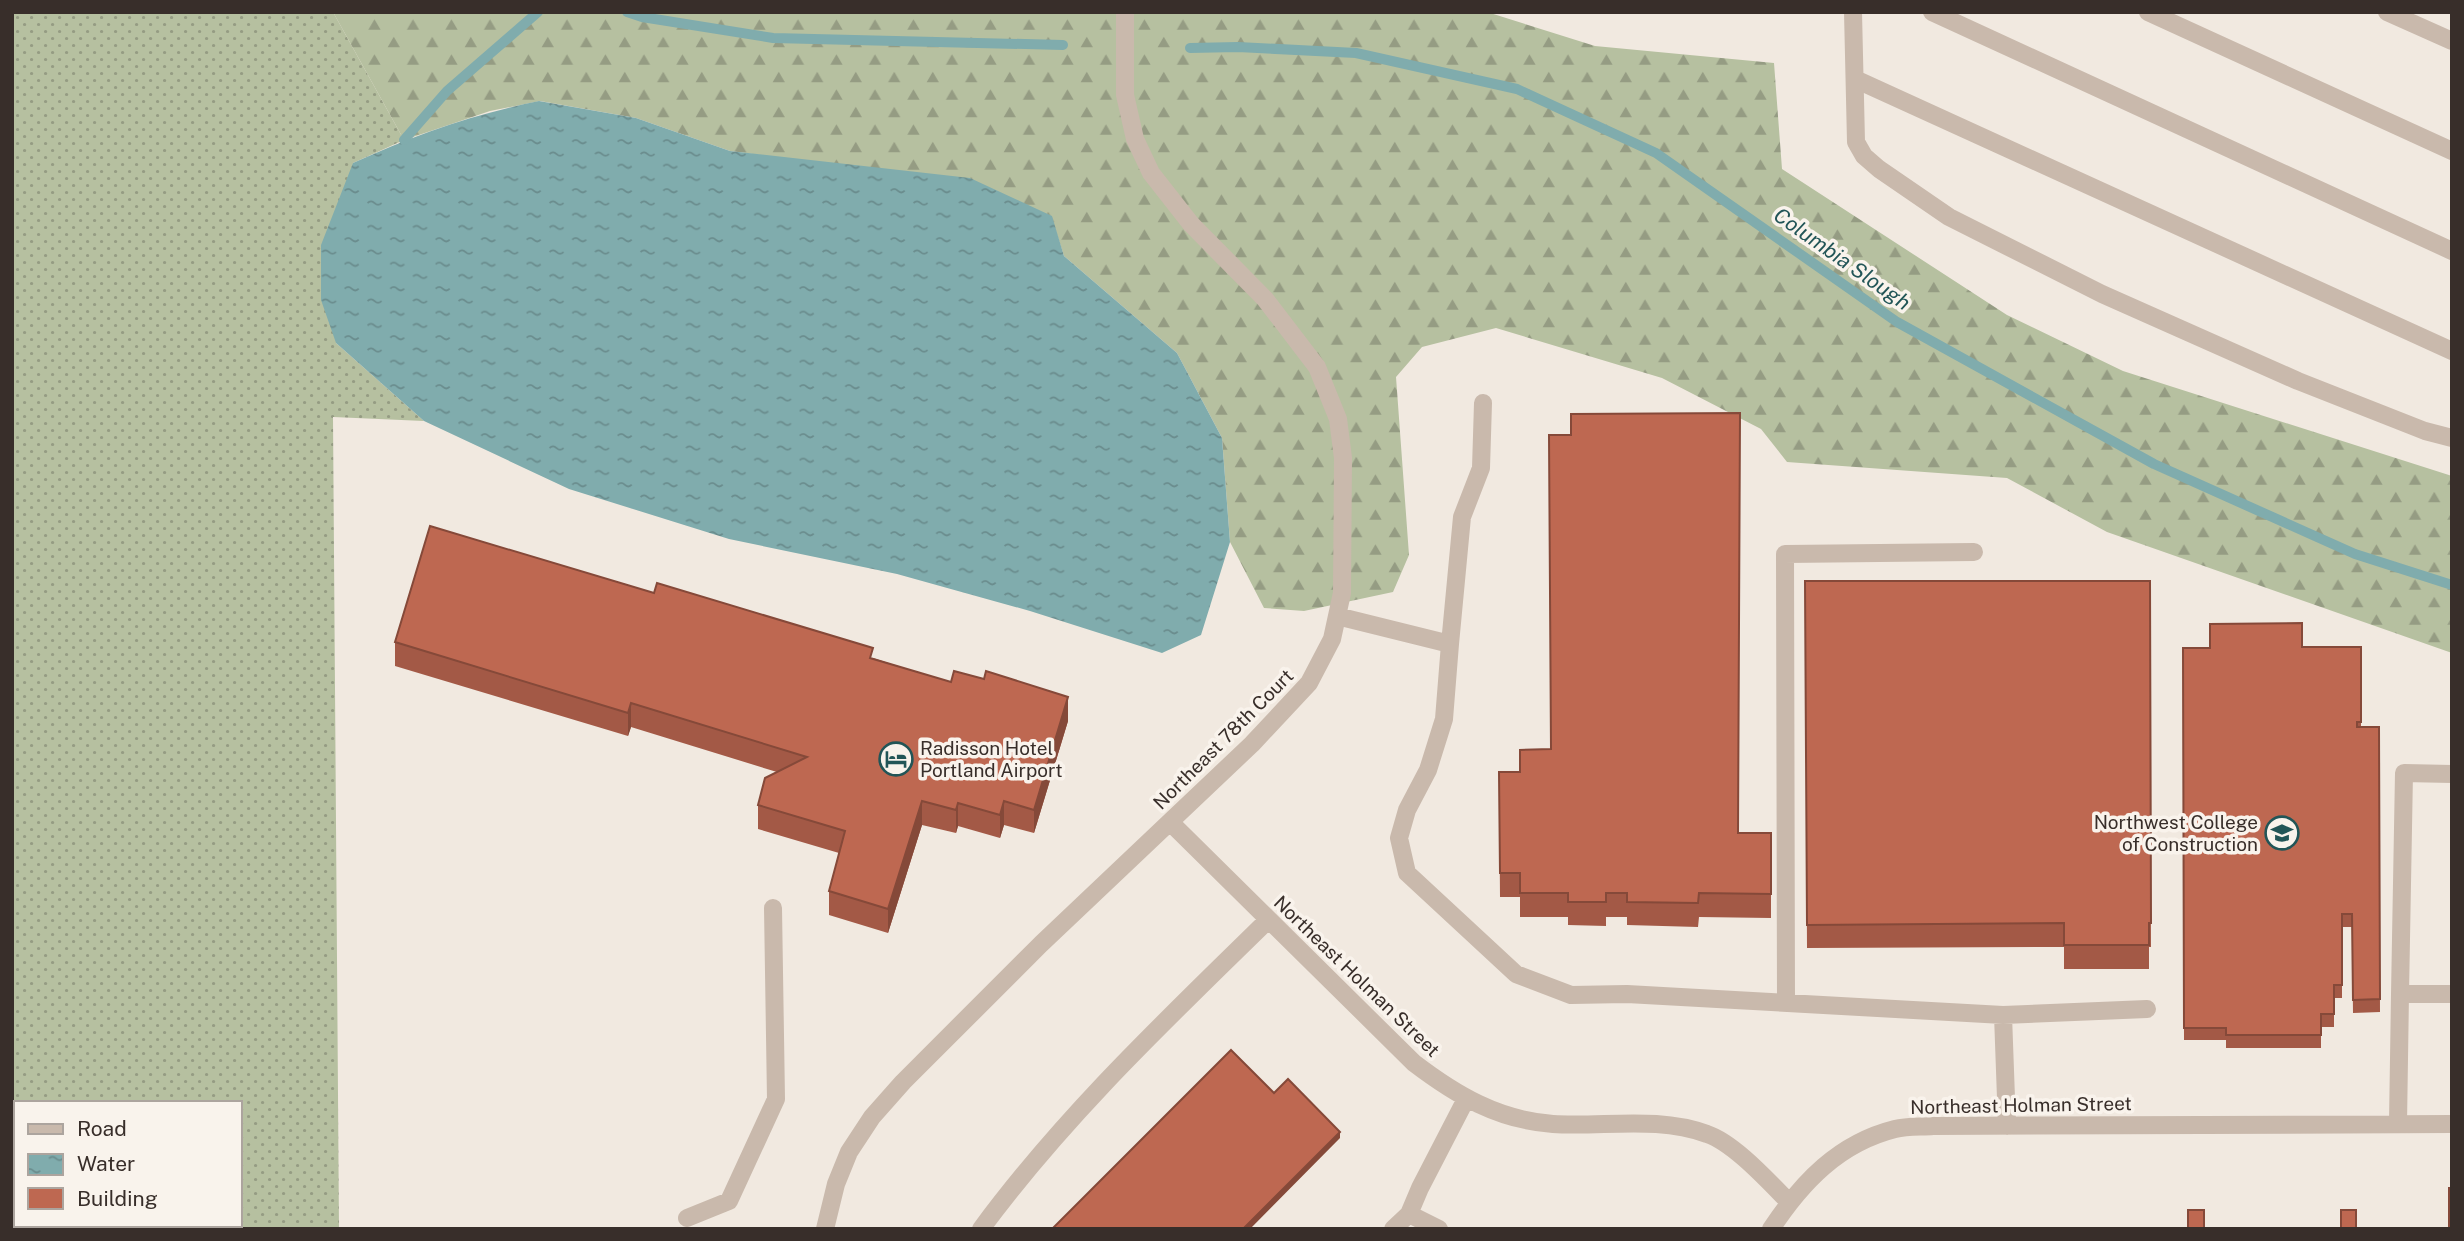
<svg xmlns="http://www.w3.org/2000/svg" width="2464" height="1241" viewBox="0 0 2464 1241" font-family="'Public Sans',sans-serif">
  <style>
    .grass { fill: url(#grass-dots); fill-rule: evenodd }
    .forest { fill: url(#forest-firs) }
    .water { fill: url(#water-ripples) }
    .lines { fill: none; stroke-linecap: round; stroke-linejoin: round }
    .stream { stroke: #80acad; stroke-width: 10 }
    .minor { stroke: #c9b9ac; stroke-width: 18 }
    .wall { fill: #a35946 }
    .shaded-wall { fill: #854939 }
    .building { fill: #be6851; stroke: #854939; stroke-width: 2 }
    .labels { text-anchor: middle; stroke-width: 7; stroke-linejoin: round; paint-order: stroke }
    .street-label { font-size: 19px; fill: #382e2a; stroke: #f9f3ec }
    .poi-label { font-size: 19px; fill: #382e2a; stroke: #f9f3ec; text-anchor: start }
    .water-label { font-size: 21px; font-style: italic; fill: #225557; stroke: #f9f3ec }
  </style>
  <defs>
    <pattern id="grass-dots" width="8" height="8" patternUnits="userSpaceOnUse" patternTransform="scale(1.75)"><rect width="8" height="8" fill="#b6c0a0"/><path d="M2 2h.1M6 6h.1" fill="none" stroke="#959c83" stroke-width="1.8" stroke-linecap="round"/></pattern>
    <pattern id="forest-firs" width="22" height="20" patternUnits="userSpaceOnUse" patternTransform="scale(1.75)"><rect width="22" height="20" fill="#b6c0a0"/><path d="M5 1l3.5 6h-7zM16 11l3.5 6h-7z" fill="#959c83"/></pattern>
    <pattern id="water-ripples" width="26" height="14" patternUnits="userSpaceOnUse" patternTransform="scale(1.75)"><rect width="26" height="14" fill="#80acad"/><path d="M2 4q2-2 4 0t4 0M15 11q2-2 4 0t4 0" fill="none" stroke="#6a8c8d"/></pattern>
  </defs>
  <rect width="100%" height="100%" fill="#f1e9e0"/>
  <path class="grass" d="M12,12h321l71,128 -51,23 -17,180 88,78 -91,-4 6,812h-327zM16,1103h224v122h-224z"/>
  <path class="forest" d="M333,12h1154l108,34 179,17 8,106 225,146 116,56 329,105v177l-345,-121 -100,-54 -220,-16 -26,-33 -99,-51 -166,-50 -74,19 -26,30 13,178 -16,37 -89,19 -40,-3 -34,-66 -8,-104 -45,-85 -113,-97 -13,-40 -240,-54 -81,-11 -94,-33 -96,-17 -50,10 -86,29z"/>
  <path class="water" d="M539,101l97,17 94,33 240,27 82,38 12,40 113,97 45,85 8,104 -29,93 -39,18 -132,-42 -133,-37 -168,-35 -160,-50 -145,-68 -88,-78 -15,-43v-55l32,-82c61,-28 121,-49 186,-62z"/>
  <g class="lines">
    <path class="stream" d="M627,12l15,5 131,21 290,7
      M1190,48l48,-1 118,6 161,36 139,64 241,169 257,142 201,90 97,31
      M404,140l43,-49 91,-79"/>
    <path class="minor" d="M1853,12l3,130 8,14 15,13 70,48 153,77 196,87 127,50 27,7
      M1932,12l520,239
      M2148,12l304,139
      M2387,12l65,29
      M1855,79l597,272
      M1337,616l113,28 12,-127 19,-49 2,-65
      M1450,644l-6,75 -16,51 -21,40 -8,28 8,35 109,101 55,21 56,-1 376,21
      M2452,774l-48,-1 -4,221h52
      M1170,822l244,241c42,32 84,57 139,61 52,3 105,-8 154,10 27,9 62,48 82,68
      M1786,1002l-1,-448 189,-2
      M2398,1124l2,-130
      M2007,1126l-4,-111 144,-6
      M1409,1214l30,15
      M687,1218l42,-17 47,-102 -3,-191
      M825,1229l11,-45 13,-32 23,-35 31,-35 138,-138 211,-200 57,-61 23,-44 10,-46 1,-135 -5,-39 -21,-52 -52,-68 -74,-75 -40,-51 -16,-34 -10,-44v-83
      M981,1229c84,-114 187,-211 287,-309
      M1393,1229l16,-15 11,-26 46,-89
      M1771,1229c31,-47 68,-86 124,-100 12,-3 26,-2 38,-3l519,-2"/>
  </g>
  <path class="wall" d="M1805,581h345l1,366h-2v22h-85v-22l-257,1z
    M395,642l478,16 195,63 -34,112 -30,-8 -4,13 -42,-12 -2,7 -34,-8 -34,108 -59,-18v-24l10,-38 -81,-24v-24l19,-33 -146,-45 -3,9 -233,-70z
    M2361,647v80h18l1,285 -27,1 -1,-86h-10v71h-8v29h-13v21h-95v-8h-42l-1,-392z
    M1499,772l239,61h33v85l-72,-1 -1,10 -71,-2v-8h-21v9l-38,-1v-8h-48v-20h-20z"/>
  <path class="shaded-wall" d="M1068,697v24l-34,112v-23z
    M631,703v24l-3,9v-23z
    M922,801v24l-34,108v-24z
    M1004,801v24l-4,13v-23z
    M958,803v23l-2,7v-23z
    M1340,1132v6l-90,91h-7z"/>
  <path class="building" d="M1740,413l-2,420h33v61l-72,-1 -1,10 -71,-1v-9h-21v9h-38v-9h-48v-20h-20l-1,-101h21v-22l31,-1 -2,-314h22v-21z
    M430,526l224,67 3,-10 216,65 -3,10 81,24 3,-11 30,8 2,-8 82,26 -34,113 -30,-9 -4,14 -42,-12 -2,7 -34,-9 -34,108 -59,-18 16,-60 -87,-26 7,-27 42,-21 -176,-54 -3,10 -233,-71z
    M1805,581h345l1,342h-2v22h-85v-22l-257,2z
    M2302,623v24h59v75h-4v5h22l1,272 -27,1 -1,-86h-10v71h-8v29h-13v21h-95v-7h-42l-1,-380h27v-24z
    M1231,1050l43,43 14,-14 52,53 -97,97h-191z
    M2449,1188h3v41h-3z
    M2188,1210h16v19h-16z
    M2341,1210h15v19h-15z"/>
  <defs>
    <symbol id="hotel-ring" viewBox="-11 -11 22 22"><circle r="9.5" fill="#f9f3ec" stroke="#225557" stroke-width="1.5"/><path d="M-6-4.5h1.5V1H6V5H4.5V3h-9V5H-6ZM-4 0a1.8 1.8 0 1 1 3.6 0ZM.5 0V-2.5h3Q6-2.5 6 0Z" fill="#225557"/></symbol>
    <symbol id="university-ring" viewBox="-11 -11 22 22"><circle r="9.5" fill="#f9f3ec" stroke="#225557" stroke-width="1.5"/><path d="M0-5L7-2L0 1L-7-2ZM-4 1L0 2.5L4 1V4Q0 6-4 4Z" fill="#225557"/></symbol>
  </defs>
  <g fill-rule="evenodd">
    <use href="#hotel-ring" x="877" y="740" width="38" height="38"/>
    <use href="#university-ring" x="2263" y="814" width="38" height="38"/>
  </g>
  <g class="labels">
    <g class="street-label">
      <text transform="translate(1223 739) rotate(-45)" y="7">Northeast 78th Court</text>
      <text transform="translate(1357 976) rotate(44)" y="7">Northeast Holman Street</text>
      <text transform="translate(2021 1105) rotate(-1)" y="7">Northeast Holman Street</text>
    </g>
    <g class="poi-label">
      <text x="920" y="755">Radisson Hotel<tspan x="920" dy="22">Portland Airport</tspan></text>
      <text x="2258" y="829" text-anchor="end">Northwest College<tspan x="2258" dy="22">of Construction</tspan></text>
    </g>
    <g class="water-label">
      <text transform="translate(1842 259) rotate(35)" y="7">Columbia Slough</text>
    </g>
  </g>
  <rect width="2464" height="1241" fill="none" stroke="#382e2a" stroke-width="28"/>
  <rect x="14" y="1101" width="228" height="126" fill="#f9f3ec" stroke="#aca49e" stroke-width="2"/>
  <rect x="28" y="1124" width="35" height="10" fill="#c9b9ac" stroke="#aca49e" stroke-width="2"/>
  <text x="77" y="1136" font-size="21" fill="#382e2a">Road</text>
  <rect x="28" y="1154" width="35" height="21" fill="url(#water-ripples)" stroke="#aca49e" stroke-width="2"/>
  <text x="77" y="1171" font-size="21" fill="#382e2a">Water</text>
  <rect x="28" y="1188" width="35" height="21" fill="#be6851" stroke="#aca49e" stroke-width="2"/>
  <text x="77" y="1206" font-size="21" fill="#382e2a">Building</text>
</svg>
